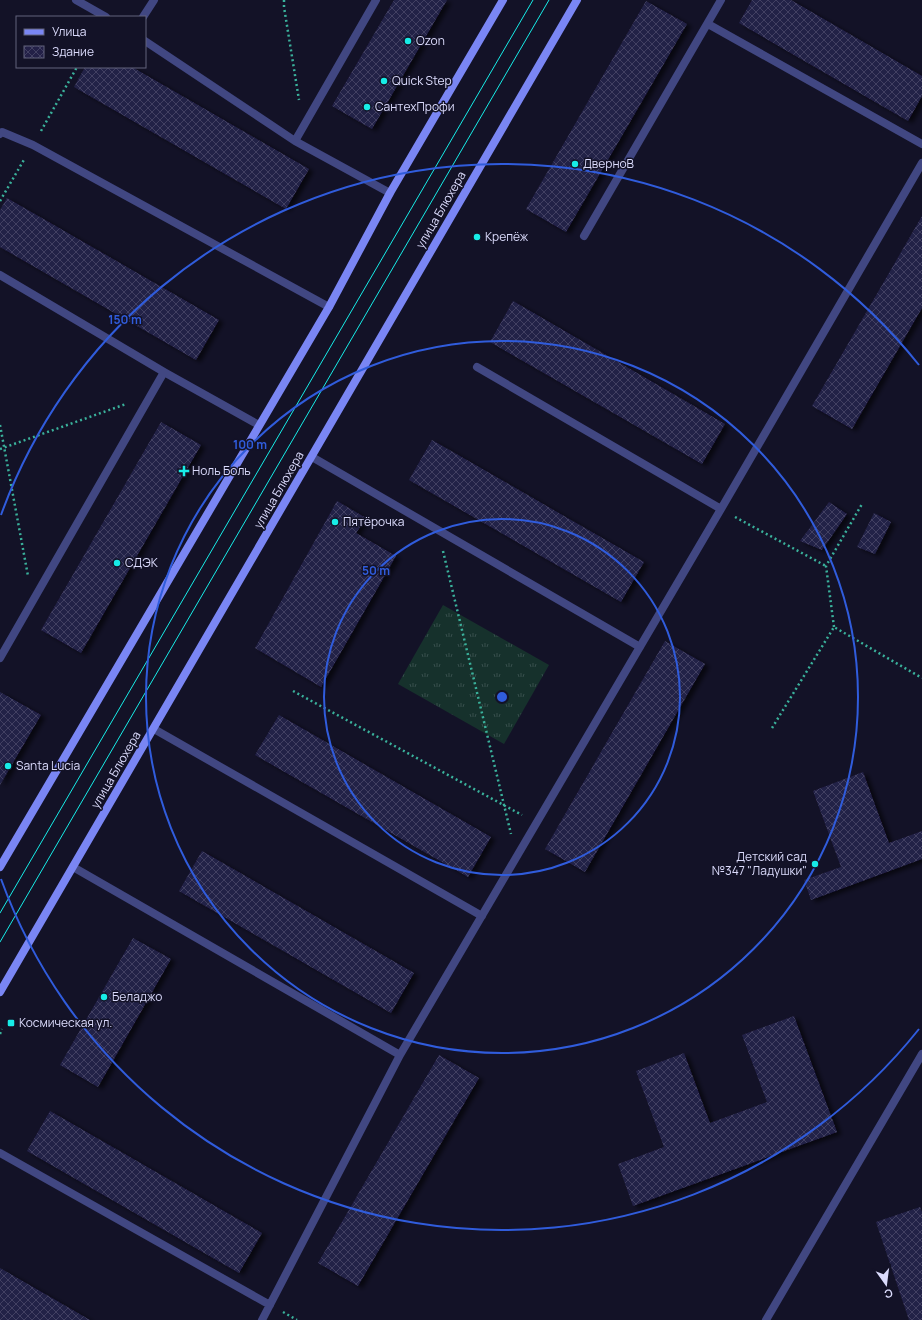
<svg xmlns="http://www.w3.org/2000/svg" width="922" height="1320" viewBox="0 0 922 1320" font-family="Manrope,sans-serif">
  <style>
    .grass { fill: url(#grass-tufts) }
    .building { fill: url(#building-cross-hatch); filter: url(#shadow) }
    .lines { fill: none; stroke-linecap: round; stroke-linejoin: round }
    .path { stroke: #3ab19b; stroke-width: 2.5; stroke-dasharray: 2 3; stroke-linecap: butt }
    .lane { stroke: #414782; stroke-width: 8 }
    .secondary { stroke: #7a86f4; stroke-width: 8 }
    .tram { stroke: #17ece7; stroke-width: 1 }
    .ring { fill: none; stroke: #305cdc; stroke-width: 2 }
    .poi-dot { fill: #17ece7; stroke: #131227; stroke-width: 1.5 }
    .labels { text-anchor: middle; stroke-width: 3; stroke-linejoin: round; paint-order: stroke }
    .poi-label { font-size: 12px; fill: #dbdbfc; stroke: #131227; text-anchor: start }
    .street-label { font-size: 12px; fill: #dbdbfc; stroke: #131227 }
    .centre { fill: #305cdc; stroke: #131227; stroke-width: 2 }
    .ring-label { font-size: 12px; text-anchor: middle; font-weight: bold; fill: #305cdc; stroke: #131227; stroke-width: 3; stroke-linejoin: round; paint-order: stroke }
  </style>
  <defs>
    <pattern id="grass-tufts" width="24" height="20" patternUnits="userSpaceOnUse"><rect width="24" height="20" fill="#16312c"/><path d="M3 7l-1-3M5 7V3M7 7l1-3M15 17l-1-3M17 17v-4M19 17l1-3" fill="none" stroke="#374e4c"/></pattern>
    <pattern id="building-cross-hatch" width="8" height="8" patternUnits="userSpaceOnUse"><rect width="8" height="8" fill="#232047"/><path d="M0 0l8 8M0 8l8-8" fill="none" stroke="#424062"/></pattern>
    <filter id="shadow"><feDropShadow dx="4.5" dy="2.5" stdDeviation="2" flood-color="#0009"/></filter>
  </defs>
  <rect width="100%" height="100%" fill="#131227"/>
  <path class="grass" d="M443,605l106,60 -45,79 -106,-60z"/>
  <path class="building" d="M394,0h53l-75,129 -40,-23z
    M752,0h39l131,76v20l-14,25 -169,-98z
    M646,1l41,23 -121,208 -40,-23z
    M85,67h47l177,102 -23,40 -212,-122z
    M7,198l212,122 -23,40 -196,-113v-37z
    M922,216v92l-70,121 -40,-23z
    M513,301l212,123 -23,40 -212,-122z
    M161,422l40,23 -120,208 -40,-23z
    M432,440l212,122 -23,40 -212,-122z
    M337,501l29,17 -10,15 40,23 -75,131 -66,-39z
    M829,502l18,12 -25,36 -22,-9z
    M874,513l17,9 -16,32 -18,-7z
    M665,641l40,23 -120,208 -40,-23z
    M0,692l41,23 -41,70z
    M279,715l212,122 -23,40 -213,-122z
    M863,772l26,71 33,-12v28l-111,41 -7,-20 37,-13 -28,-76z
    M202,851l212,122 -23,40 -212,-122z
    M133,938l38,21 -73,128 -38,-22z
    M794,1016l43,116 -204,74 -15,-42 46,-17 -28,-76 48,-18 26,70 57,-21 -25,-67z
    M439,1055l40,23 -121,208 -40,-23z
    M50,1111l212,122 -23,40 -212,-122z
    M920,1207l2,5v108h-13l-33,-98z
    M0,1268l90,52h-90z"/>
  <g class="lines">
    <path class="path" d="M284,0v7l15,93
      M41,131l36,-64
      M0,201l25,-43
      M0,425l28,151
      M0,449l126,-45
      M735,517l91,49
      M443,551l68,283
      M834,627l-8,-61 36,-62
      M293,691l229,124
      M772,728l62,-101 88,51
      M0,1034l2,-5
      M283,1312l14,8"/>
    <path class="lane" d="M76,0l30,17
      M143,17l11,-17
      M708,24l214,120
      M145,41l150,100 95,52
      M0,134l2,-2 31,13 296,162
      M295,141l81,-141
      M584,236l137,-236
      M0,275l164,97
      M477,367l244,142
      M312,457l328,190
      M0,658l164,-286 95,53
      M154,729l328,187
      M73,867l327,188
      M0,1153l270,152
      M262,1320l138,-265 321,-546 201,-346
      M766,1320l156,-266"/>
    <path class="secondary" d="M0,867l329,-560 61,-114 113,-193
      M0,992l577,-992"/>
    <path class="tram" d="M0,913l533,-913
      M0,942l549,-942"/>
  </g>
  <g class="ring">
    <circle cx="502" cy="697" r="178"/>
    <circle cx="502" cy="697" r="356"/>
    <path d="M919 1029A533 533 0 0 1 1 879M1 515A533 533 0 0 1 919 365"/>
  </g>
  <g class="poi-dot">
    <circle cx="408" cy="41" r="4"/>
    <circle cx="384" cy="81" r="4"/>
    <circle cx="367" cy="107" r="4"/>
    <circle cx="575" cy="164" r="4"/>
    <circle cx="477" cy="237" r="4"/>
    <path d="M182 465h4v4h4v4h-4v4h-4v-4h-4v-4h4z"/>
    <circle cx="335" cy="522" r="4"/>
    <circle cx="117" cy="563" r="4"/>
    <circle cx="8" cy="766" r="4"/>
    <circle cx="815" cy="864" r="4"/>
    <circle cx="104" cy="997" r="4"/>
    <rect x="7" y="1019" width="8" height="8" rx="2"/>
  </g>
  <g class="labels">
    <g class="poi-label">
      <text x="416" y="45">Ozon</text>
      <text x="392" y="85">Quick Step</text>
      <text x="375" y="111">СантехПрофи</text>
      <text x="583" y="168">ДверноВ</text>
      <text x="485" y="241">Крепёж</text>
      <text x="192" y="475">Ноль Боль</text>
      <text x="343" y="526">Пятёрочка</text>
      <text x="125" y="567">СДЭК</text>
      <text x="16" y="770">Santa Lucia</text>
      <text x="807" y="861" text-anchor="end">Детский сад<tspan x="807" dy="14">№347 "Ладушки"</tspan></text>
      <text x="112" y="1001">Беладжо</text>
      <text x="19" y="1027">Космическая ул.</text>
    </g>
    <g class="street-label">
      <text transform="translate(441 210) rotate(-60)" y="4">улица Блюхера</text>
      <text transform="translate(279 490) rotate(-60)" y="4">улица Блюхера</text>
      <text transform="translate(116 770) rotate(-60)" y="4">улица Блюхера</text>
    </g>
  </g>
  <circle cx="502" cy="697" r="6" class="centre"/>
  <g class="ring-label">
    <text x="125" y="324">150 m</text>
    <text x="250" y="449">100 m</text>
    <text x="376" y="575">50 m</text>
  </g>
  <rect x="16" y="16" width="130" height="52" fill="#131227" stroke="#63627c"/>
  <rect x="24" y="29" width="20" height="6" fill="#7a86f4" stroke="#63627c"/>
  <text x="52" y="36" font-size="12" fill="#dbdbfc">Улица</text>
  <rect x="24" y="46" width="20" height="12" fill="url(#building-cross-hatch)" stroke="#63627c"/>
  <text x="52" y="56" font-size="12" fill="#dbdbfc">Здание</text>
  <g transform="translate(886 1284) rotate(166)" stroke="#131227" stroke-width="3" paint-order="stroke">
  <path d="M0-3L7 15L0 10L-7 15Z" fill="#dbdbfc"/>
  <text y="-6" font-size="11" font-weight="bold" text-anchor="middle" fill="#dbdbfc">С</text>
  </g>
</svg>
